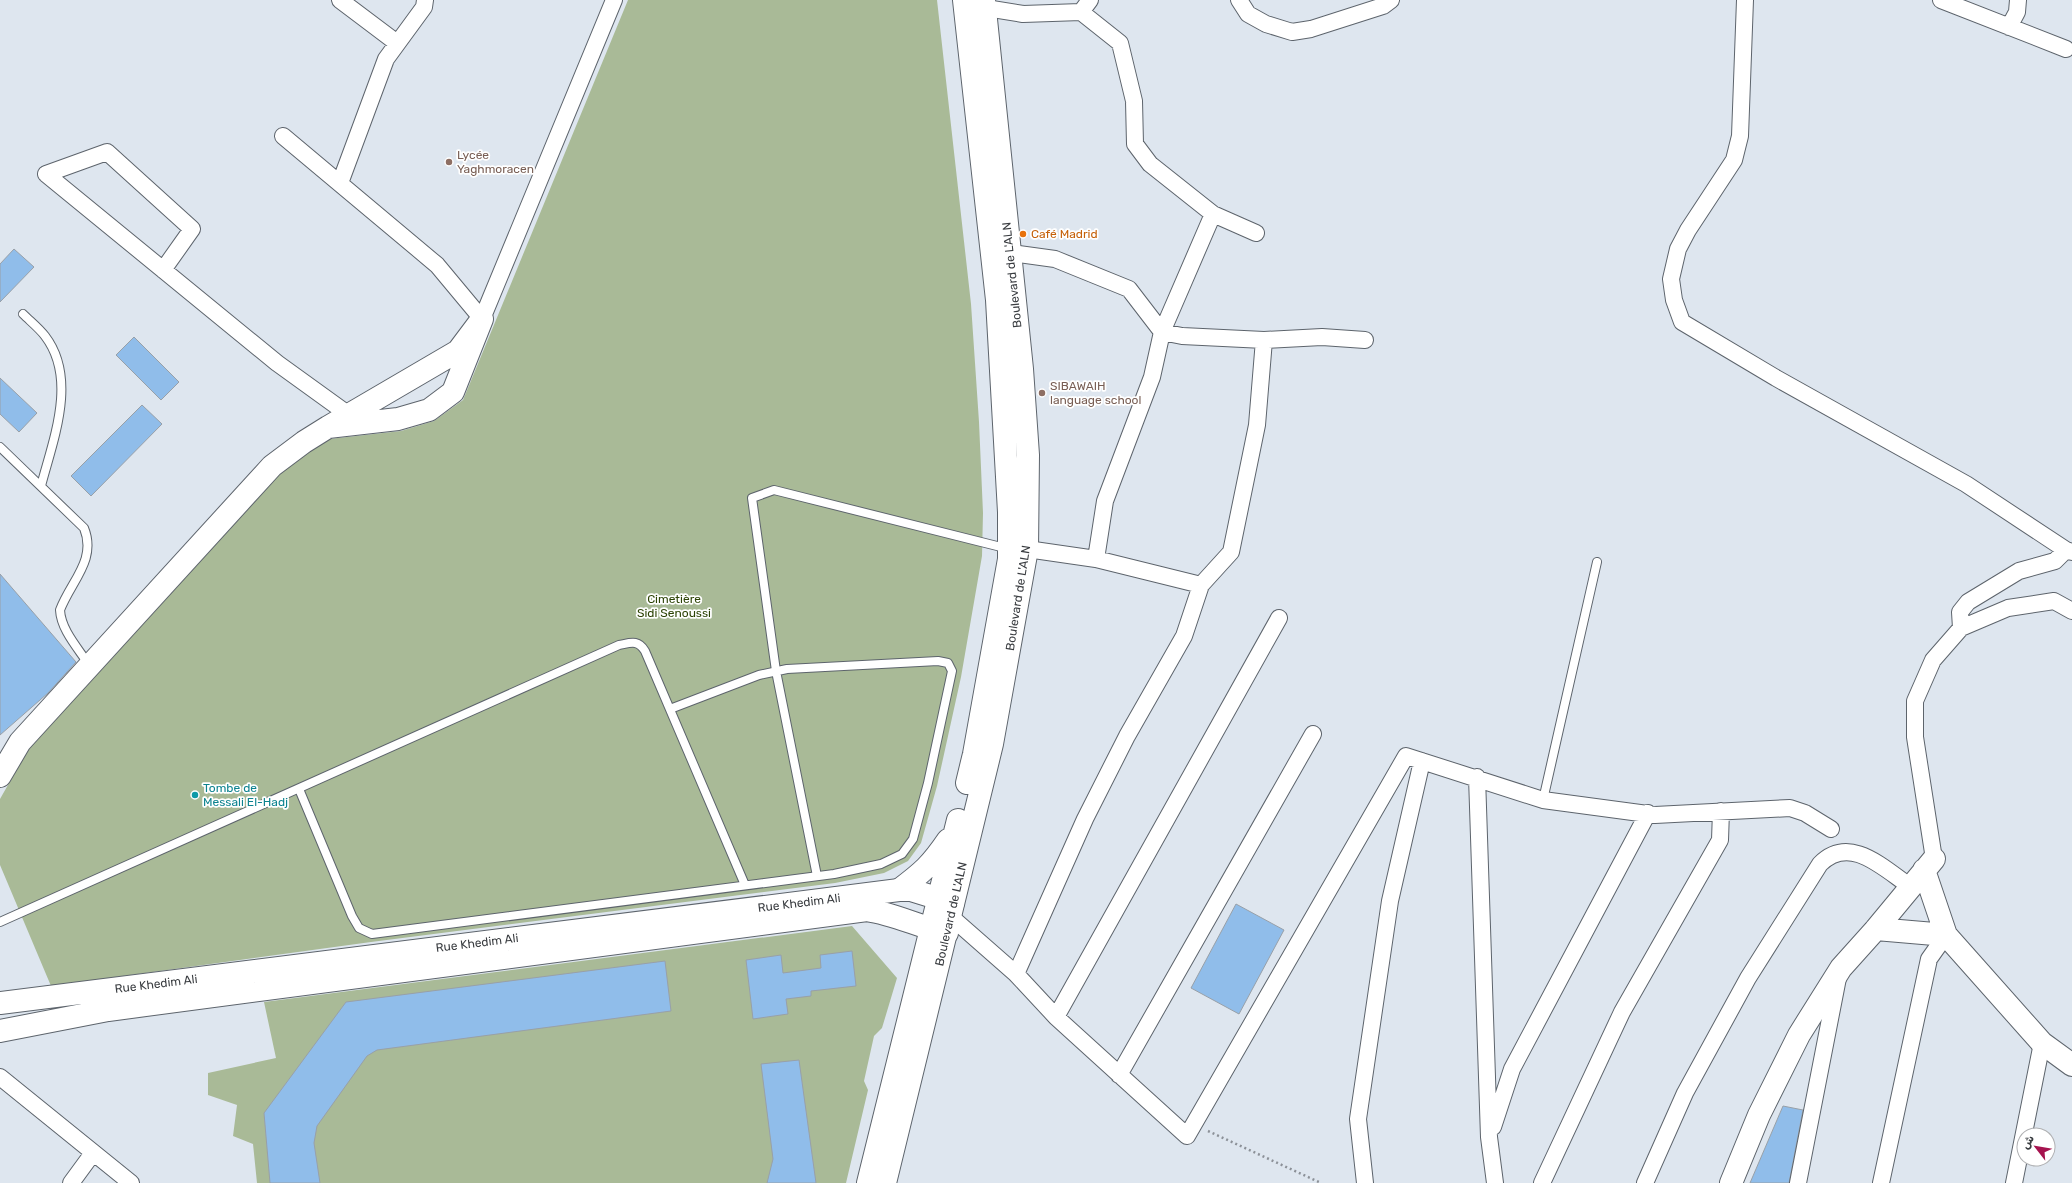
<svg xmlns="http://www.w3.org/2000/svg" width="2072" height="1183" viewBox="0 0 2072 1183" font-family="Rubik,Vazirmatn,sans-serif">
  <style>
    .green { fill: #a9ba97 }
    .building { fill: #90bdea; stroke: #98a0a8 }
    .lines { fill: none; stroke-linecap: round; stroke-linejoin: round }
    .lane-casing { stroke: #5d646c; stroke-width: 10 }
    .street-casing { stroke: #5d646c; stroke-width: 18 }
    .secondary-casing { stroke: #5d646c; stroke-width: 24 }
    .primary-casing { stroke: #5d646c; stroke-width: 24 }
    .path { stroke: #8c9198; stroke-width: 2.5; stroke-dasharray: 2 3; stroke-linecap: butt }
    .lane { stroke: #fff; stroke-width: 8 }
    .street { stroke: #fff; stroke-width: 16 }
    .secondary { stroke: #fff; stroke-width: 22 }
    .primary { stroke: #fff; stroke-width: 22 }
    .education-dot { fill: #8d6e63; stroke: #fff; stroke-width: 1.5 }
    .food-dot { fill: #e8710a; stroke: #fff; stroke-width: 1.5 }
    .culture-dot { fill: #0f9aa8; stroke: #fff; stroke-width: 1.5 }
    .labels { text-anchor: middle; stroke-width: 3.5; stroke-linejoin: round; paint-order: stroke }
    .education-label { font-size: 12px; fill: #785e54; stroke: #fff; text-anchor: start }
    .food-label { font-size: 12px; fill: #c56008; stroke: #fff; text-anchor: start }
    .street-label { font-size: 12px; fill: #3a3d41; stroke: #fff }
    .park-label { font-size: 12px; fill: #2c4305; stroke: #fff }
    .culture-label { font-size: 12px; fill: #0d838f; stroke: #fff; text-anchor: start }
  </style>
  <rect width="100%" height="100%" fill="#dee6ef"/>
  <path class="green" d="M628,0h309l34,304 8,118 4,91 -1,43 -21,121 -24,109 -16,57 -13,18 -24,12 -49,10 -464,59 -320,44 -51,-121v-66l29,-51 250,-274 31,-23 19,-12 72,-8 33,-10 29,-21z
    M852,926l45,52 -15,50 -8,8 -10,45 4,9 -22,93h-589l-4,-39 -20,-8 4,-31 -29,-10v-22l68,-15 -12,-56z"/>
  <path class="building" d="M14,249l20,18 -34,35v-38z
    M134,337l45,45 -18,18 -45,-45z
    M0,378l37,35 -18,19 -19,-18z
    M142,405l20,19 -71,72 -20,-20z
    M0,574l76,88 -28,31 -48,42z
    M1236,904l48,26 -45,84 -48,-26z
    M852,951l4,35 -45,5v5l-25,3 2,15 -35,5 -7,-59 35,-5 2,18 38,-5 -1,-13z
    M665,961l6,50 -294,39 -10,6 -50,70 -3,17 6,40h-50l-6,-70 82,-111z
    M799,1060l17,123h-49l6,-24 -12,-95z
    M1783,1106l20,4 -14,73h-39z"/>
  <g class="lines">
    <defs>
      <path id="lane" d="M23,314c7,7 16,14 22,22 33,43 8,104 -4,150
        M0,447l84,81c13,32 -13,53 -24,82 1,20 18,38 29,55
        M299,789l53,127 7,12 13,6 462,-60 47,-10 21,-10 11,-15 15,-56 24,-112 -4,-8 -10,-2 -151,8 -28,6 -89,34
        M1543,800l54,-238
        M817,876l-41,-205 -24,-173 22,-8 235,59
        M0,922l619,-277c11,-2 19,-6 26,6l100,234"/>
      <path id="street" d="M340,0l57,43
        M1239,0l9,14 18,10 26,8 19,-3 72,-23 8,-6
        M1745,0l-5,136 -6,24 -46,70 -10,19 -7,30 3,21 8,22 94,56 190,106 100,66 6,2
        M1941,0l125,49
        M974,6l49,8 58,-2 9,-12
        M1081,12l39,31 14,58 1,43 15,20 63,50 -51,118 20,4 82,4 58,-3 43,3
        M2009,27l8,-15 1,-12
        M283,136l154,129 45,54 132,-319
        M46,174l231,189 72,52
        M46,174l61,-22 85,77 -29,41
        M340,183l46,-124 38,-52 1,-7
        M1213,214l43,19
        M1000,253h11l44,6 74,30 33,43 -10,45 -47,124 -9,58
        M1027,549l69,10 105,26
        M1961,628l-1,-16 8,-10 51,-31 36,-10 11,-11
        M1477,777l12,360 6,46
        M1934,859l-19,-122v-36l18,-41 28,-32 47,-20 46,-7 18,10
        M950,916l66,58 40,43 131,119 219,-380 137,44 112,15 135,-7 15,5 26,16
        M1016,974l69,-155 42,-83 57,-100 17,-51 30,-33 26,-127 7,-85
        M1056,1017l223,-399
        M1119,1075l194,-341
        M0,1077l131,106
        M1493,1127l19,-58 136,-256
        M71,1183l22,-30
        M1365,1183l-7,-64 32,-218 32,-140
        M1542,1183l80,-171 98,-172 1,-29
        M1645,1183l40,-90 63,-115 72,-114c30,-30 63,4 91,23
        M1798,1183l40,-205
        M1881,1183l48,-224 17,-24
        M2014,1183l28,-140"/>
      <path id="secondary" d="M482,319l-29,73 -24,18 -31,9 -70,8 130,-76z
        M0,776l20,-34 252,-276 32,-24 24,-15
        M1924,870l22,65 96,108 30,22
        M1876,929l70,6
        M0,1003l899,-113h12l42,13
        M0,1031l108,-21 759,-100c28,4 52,17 80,23
        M1731,1183l28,-68 40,-80 42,-67 35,-39 58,-70"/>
      <path id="primary" d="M964,0l33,300 12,212v47l-35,195 -7,29
        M899,890c24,-18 32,-25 49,-50
        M868,1183l90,-363
        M885,1183l107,-439 35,-195 1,-94 -6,-86 -38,-369"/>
    </defs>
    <use href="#lane" class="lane-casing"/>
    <use href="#street" class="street-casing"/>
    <use href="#secondary" class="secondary-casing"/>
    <use href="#primary" class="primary-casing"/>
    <path class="path" d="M1208,1131l113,52"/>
    <use href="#lane" class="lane"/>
    <use href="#street" class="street"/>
    <use href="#secondary" class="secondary"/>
    <use href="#primary" class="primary"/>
  </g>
  <g class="education-dot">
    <circle cx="449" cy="162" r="4"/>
    <circle cx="1042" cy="393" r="4"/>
  </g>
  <circle class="food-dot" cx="1023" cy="234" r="4"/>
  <circle class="culture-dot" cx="195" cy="795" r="4"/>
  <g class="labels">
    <g class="education-label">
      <text x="457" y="159">Lycée<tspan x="457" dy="14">Yaghmoracen</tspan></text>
      <text x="1050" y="390">SIBAWAIH<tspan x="1050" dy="14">language school</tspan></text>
    </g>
    <g class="food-label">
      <text x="1031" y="238">Café Madrid</text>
    </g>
    <g class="street-label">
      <text transform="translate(1012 275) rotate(-96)" y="4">Boulevard de L'ALN</text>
      <text transform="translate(1018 598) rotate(-81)" y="4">Boulevard de L'ALN</text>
      <text transform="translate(799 903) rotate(-7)" y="4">Rue Khedim Ali</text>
      <text transform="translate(951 914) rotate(-77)" y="4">Boulevard de L'ALN</text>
      <text transform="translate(477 943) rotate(-7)" y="4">Rue Khedim Ali</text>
      <text transform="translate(156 984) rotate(-7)" y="4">Rue Khedim Ali</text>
    </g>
    <g class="park-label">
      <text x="674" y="603">Cimetière<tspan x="674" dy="14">Sidi Senoussi</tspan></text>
    </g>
    <g class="culture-label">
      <text x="203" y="792">Tombe de<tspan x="203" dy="14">Messali El-Hadj</tspan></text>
    </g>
  </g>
  <g transform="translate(2036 1147) rotate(301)"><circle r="19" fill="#ffffff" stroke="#b0b1b3"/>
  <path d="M0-3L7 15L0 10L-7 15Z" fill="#a6134f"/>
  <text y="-6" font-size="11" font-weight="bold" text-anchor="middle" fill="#3a3d41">ش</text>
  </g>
</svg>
